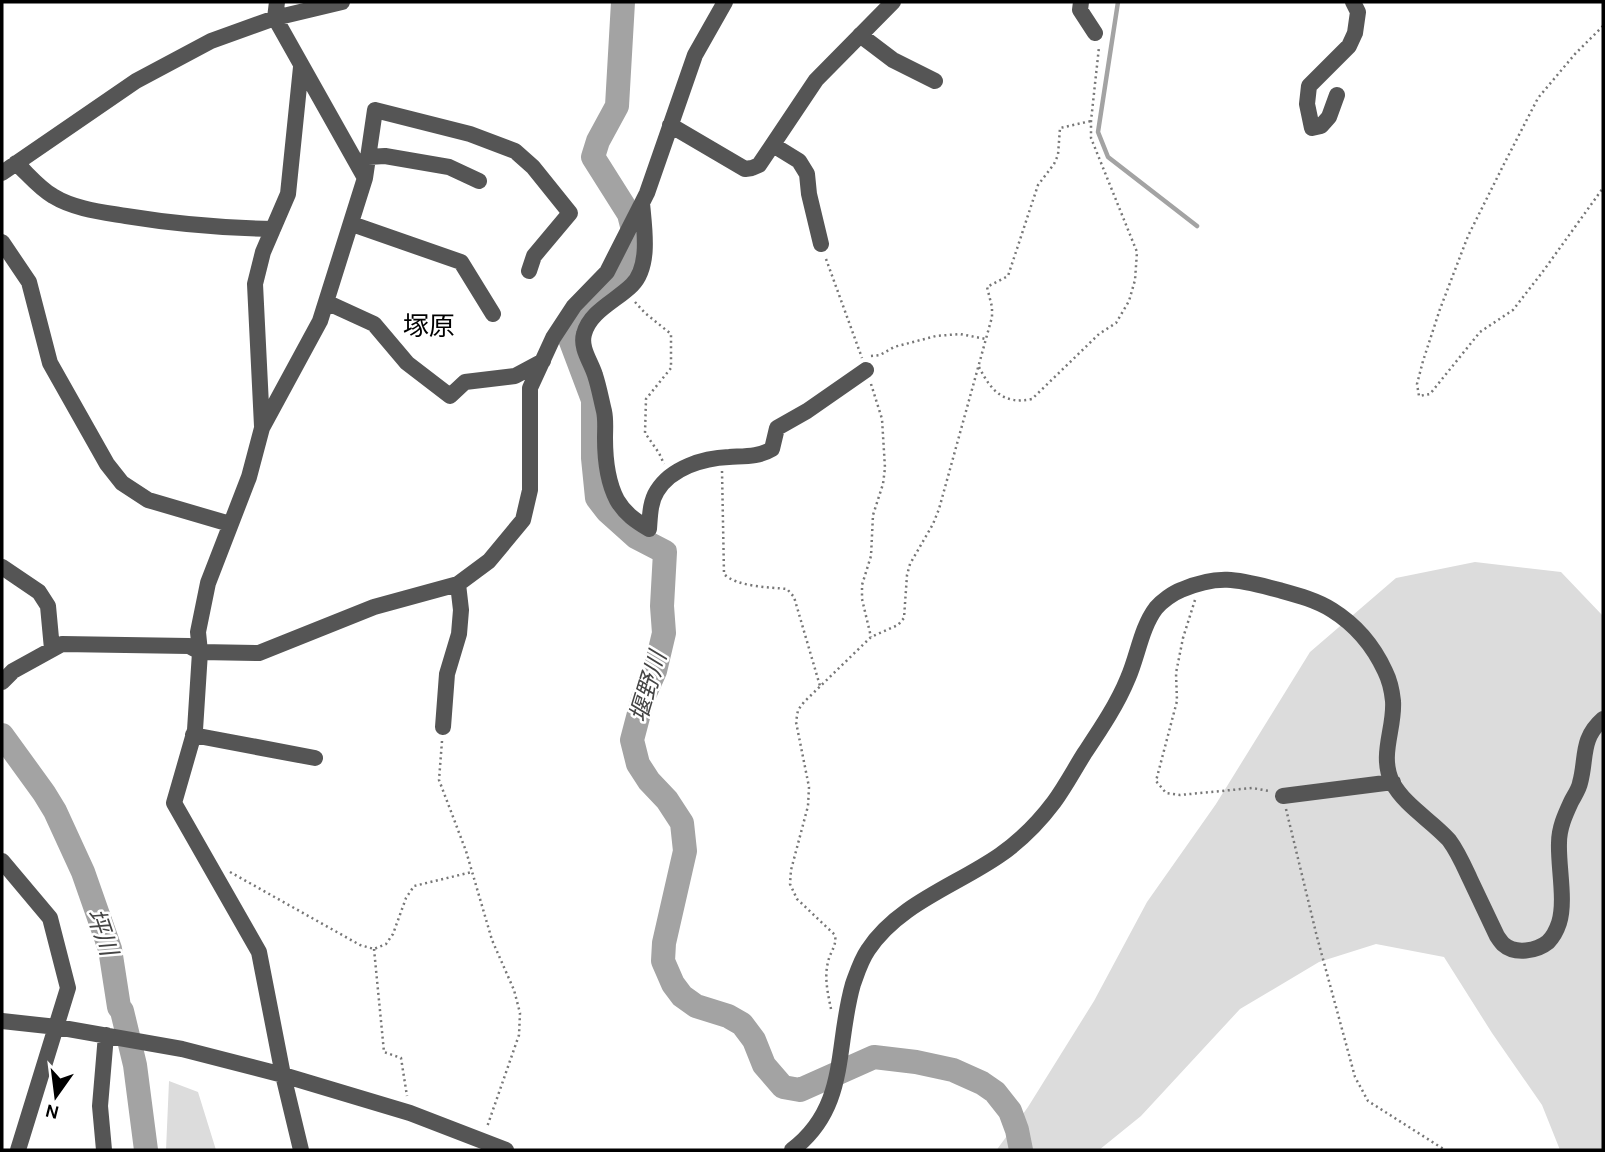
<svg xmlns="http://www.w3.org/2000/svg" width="1605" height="1152" viewBox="0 0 1605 1152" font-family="Karla,'Noto Sans JP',sans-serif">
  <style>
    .green { fill: #dcdcdc }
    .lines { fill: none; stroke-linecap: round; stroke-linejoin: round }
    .stream { stroke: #a3a3a3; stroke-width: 4.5 }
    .river { stroke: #a3a3a3; stroke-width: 24 }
    .path { stroke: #777; stroke-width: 2.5; stroke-dasharray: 2 3.5; stroke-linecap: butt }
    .minor { stroke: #555; stroke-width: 16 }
    .labels { text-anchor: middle; stroke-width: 5; stroke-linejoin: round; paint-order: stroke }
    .water-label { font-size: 24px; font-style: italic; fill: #444; stroke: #fff }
    .quarter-label { font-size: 26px; fill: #000; stroke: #fff }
  </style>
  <rect width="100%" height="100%" fill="#fff"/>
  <path class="green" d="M1475,562l86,10 42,44v534h-43l-18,-45 -50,-72 -48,-76 -68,-13 -57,18 -79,47 -99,107 -42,34h-102l1,-2 30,-41 66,-106 53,-99 69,-98 94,-152 86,-74z
    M169,1081l29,11 18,58h-50z"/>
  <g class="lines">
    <path class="stream" d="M1118,2l-20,130 10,25 89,69"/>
    <path class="river" d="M623,2l-6,104 -19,35 -5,16 36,57 7,28 -9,29 -49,49 -8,19 23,61v58l4,40 10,13 29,26 29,15 -3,54 2,27 -9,38 -12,27 -11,42 6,24 11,17 18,19 15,23 3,28 -21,92 -1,18 10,23 9,12 14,10 32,10 14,8 12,16 10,25 19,22 17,3 74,-33 42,5 37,8 29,13 13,9 15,19 7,19 4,20
      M2,735l42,58 11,18 28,61 27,77 9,58 3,4 13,54 11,85"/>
    <path class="path" d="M1603,26l-28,28 -37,44 -34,66 -36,72 -28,73 -17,52 -6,23 2,12 11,-2 50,-62 33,-22 31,-40 59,-82
      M826,259l36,99
      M635,302l10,11 26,21v34l-25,31 -1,34 14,20 5,11
      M871,356l9,-1 14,-8 42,-11 24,-2 26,5
      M979,367c12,24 25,38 53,32l67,-65 17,-11 13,-22 6,-21 2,-28 -46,-114v-17l8,-74
      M871,384l11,35 3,49 -2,16 -10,31 -2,41 -9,29v14l9,38
      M722,471l2,103c13,13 45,13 63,15l7,8 26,89
      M1195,600l-12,38 -7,35 1,28 -21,80 10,12 14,2 72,-7 17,3
      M442,741l-3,39 27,71 26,89 22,50 6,23 -1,22 -32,92
      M1286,809l31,128 38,140 13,24 77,49
      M230,872l130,73 14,4 12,-5 7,-10 13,-36 8,-12 58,-14
      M374,949l10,103 17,6 6,38
      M831,1009c-3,-15 -7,-31 -3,-47 2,-10 9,-16 7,-27l-38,-36 -7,-15 1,-14 17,-64 1,-19 -13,-65 2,-12 6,-8 67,-65 27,-12 6,-7 3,-43 3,-11 23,-40 6,-15 53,-192v-10l-5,-20 21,-11 30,-91 16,-21 4,-9 2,-27 31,-7"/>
    <path class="minor" d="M277,2l-2,16 90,160 -45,143 -58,107 -13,49 -41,106 -10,49 2,20 -5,78 -21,73 85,149 24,123 18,75
      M1081,2l-1,8 15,23
      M860,35l33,25 42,21
      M1337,95l-8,22 -8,9 -9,2 -5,-24 2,-18 40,-40 6,-13 3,-21 -5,-10
      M670,125l75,44 7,-1 7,-3 57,-85 77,-78
      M773,145l26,16 8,13 2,20 12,50
      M368,157l17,-1 64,11 30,14
      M16,163c12,11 23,25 37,33 21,13 49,16 73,20 49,8 97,12 147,13
      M2,173l134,-92 75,-40 64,-23 67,-16
      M365,178l10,-68 95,24 45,17 18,16 37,46 -36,43 -5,15
      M642,203c2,24 9,63 -10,82 -16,16 -42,26 -48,49 -4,14 7,28 11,41 4,12 6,24 9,36 2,9 1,18 1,27 0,21 2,43 12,62 8,14 19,21 32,29 1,-13 1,-27 8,-38 14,-23 46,-33 72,-34 15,-1 30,0 43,-8l5,-21 30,-17 59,-41
      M352,224l109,38 32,52
      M2,242l27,40 21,81 57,101 15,19 26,17 82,24
      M326,302l48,22 33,39 43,33 15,-14 50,-6 28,-15
      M262,426l-7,-142 8,-32 25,-58 13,-127
      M2,567l37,25 9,14 4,43
      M2,682l11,-11 49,-27 127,2 11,6 59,1 115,-46 84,-23 31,-23 34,-41 7,-30v-102l23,-50 21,-32 33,-34 35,-69 5,-10 48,-138 30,-53
      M443,727l4,-53 12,-40 2,-24 -3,-26
      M193,735l122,23
      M1283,796l110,-14
      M2,861l48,57 18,70 -50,162
      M2,1021l55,6 125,22 101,26 127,38 96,37
      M104,1150l-4,-44 6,-71
      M792,1150c57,-43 43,-104 61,-166 4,-11 8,-24 15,-34 30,-46 89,-65 132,-95 20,-14 39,-33 54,-53 11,-15 20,-32 30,-48 16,-24 33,-49 44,-76 10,-23 13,-50 28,-70 6,-7 17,-15 25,-18 39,-17 59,-10 98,0 18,5 37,10 53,20 24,15 41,35 53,61 4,8 7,20 8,30 2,27 -14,54 -1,81 13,24 39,38 57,58 9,12 15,26 21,39 9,19 18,38 27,57 2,3 4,6 6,8 12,11 34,7 45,-2 5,-5 9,-13 11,-19 7,-22 -1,-57 0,-80 0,-15 6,-28 12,-41 3,-6 8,-13 9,-19 7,-25 0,-44 23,-64"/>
  </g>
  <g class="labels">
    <g class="water-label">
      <text transform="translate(648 687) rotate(-73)" y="8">堰野川</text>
      <text transform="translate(102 932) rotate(71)" y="8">坪川</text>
    </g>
    <g class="quarter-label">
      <text x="429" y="335">塚原</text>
    </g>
  </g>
  <rect width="1605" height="1152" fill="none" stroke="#000000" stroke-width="7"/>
  <g transform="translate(56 1096) rotate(194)" stroke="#ffffff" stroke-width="5" paint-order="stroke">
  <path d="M0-5L12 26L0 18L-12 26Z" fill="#000000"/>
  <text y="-10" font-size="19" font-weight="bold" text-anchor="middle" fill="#000000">N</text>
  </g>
</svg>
